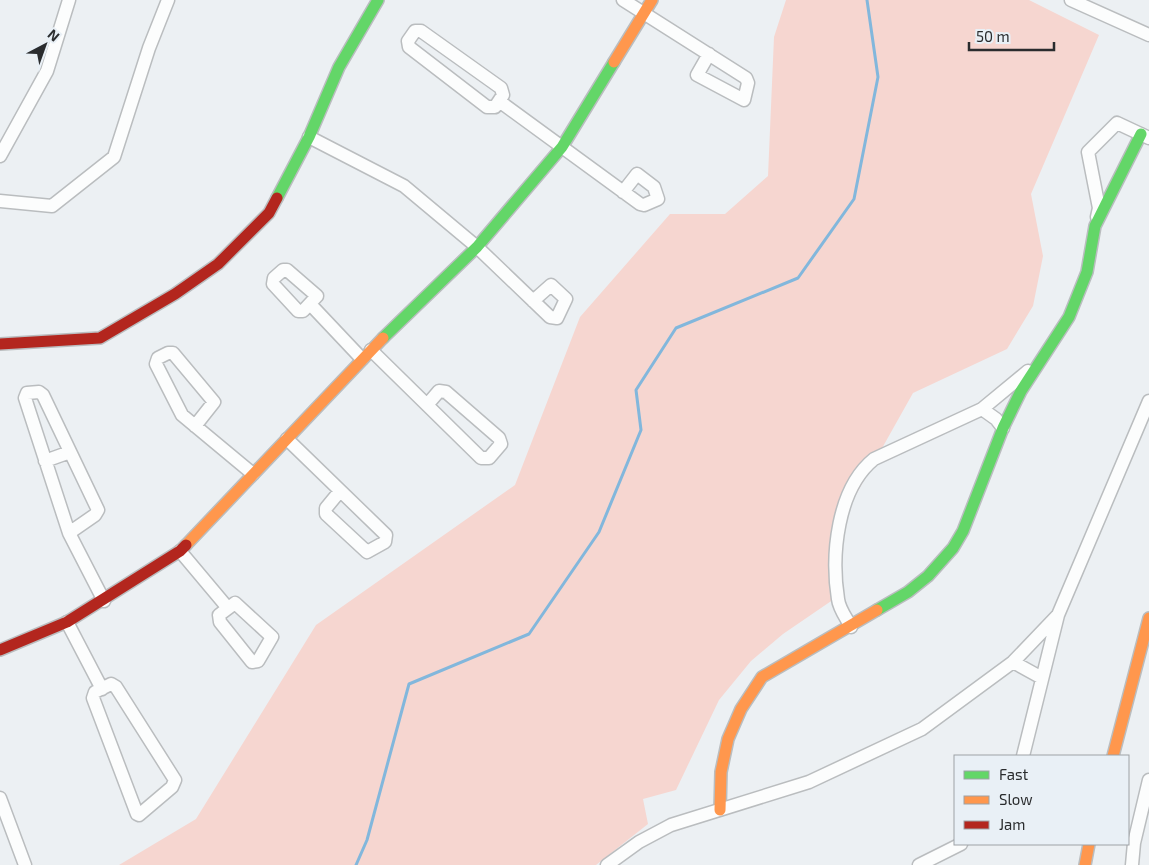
<svg xmlns="http://www.w3.org/2000/svg" width="1149" height="865" viewBox="0 0 1149 865" font-family="'Exo 2',sans-serif">
  <style>
    .green { fill: #f6d6d0 }
    .lines { fill: none; stroke-linecap: round; stroke-linejoin: round }
    .stream { stroke: #82b7dc; stroke-width: 3 }
    .street-casing { stroke: #babdbf; stroke-width: 15 }
    .fast-casing { stroke: #babdbf; stroke-width: 14 }
    .slow-casing { stroke: #babdbf; stroke-width: 14 }
    .jam-casing { stroke: #babdbf; stroke-width: 14 }
    .street { stroke: #fcfdfd; stroke-width: 12 }
    .fast { stroke: #63d668; stroke-width: 11 }
    .slow { stroke: #ff974d; stroke-width: 11 }
    .jam { stroke: #b3261e; stroke-width: 11 }
  </style>
  <rect width="100%" height="100%" fill="#ecf0f3"/>
  <path class="green" d="M786,0h243l70,35 -68,159 12,62 -10,50 -26,43 -94,44 -78,139 5,63 -57,39 -32,27 -32,39 -43,90 -33,9 5,25 -52,41h-477l77,-46 120,-194 199,-140 65,-168 90,-103h55l43,-38 6,-139z"/>
  <g class="lines">
    <path class="stream" d="M356,865l11,-25 42,-156 120,-50 70,-102 42,-102 -5,-40 40,-62 122,-50 56,-79 24,-122 -11,-77"/>
    <defs>
      <path id="street" d="M623,0l123,78 2,5 -4,17 -47,-25 12,-21
        M1071,0l78,35
        M415,31h6l80,57 2,7 -8,12h-8l-78,-60 -1,-6z
        M499,101l141,103 4,1 14,-6 -4,-12 -17,-13 -14,18
        M309,137l95,49 73,61 73,70 7,1 9,-19 -15,-14 -18,16
        M0,156l47,-85 22,-71
        M0,201l52,5 62,-49 35,-109 19,-48
        M1097,217l2,-9 -11,-56 29,-29 32,15
        M283,270h4l30,26 -14,15h-5l-25,-27 1,-6z
        M311,305l51,54
        M371,350l110,108h8l12,-14 -2,-6 -53,-46 -7,-1 -12,14
        M982,409l14,10 7,9
        M195,426l19,-24 -41,-49h-5l-10,5 -2,6 26,51 71,59
        M287,439l99,96 -1,7 -18,10 -41,-38v-6l14,-17
        M45,461l25,-9
        M69,533l26,-18 3,-5 -55,-115 -4,-3 -12,1 -2,5 44,135 35,68
        M180,551l47,56
        M235,603l37,34 -14,24 -6,1 -32,-40 -1,-7z
        M67,622l35,67
        M851,627c-4,-8 -12,-18 -13,-28 -7,-44 -1,-110 36,-140l108,-50 46,-38
        M1013,662l29,16
        M111,684l5,3 59,93 -3,7 -33,28 -2,-1 -44,-116 2,-6z
        M1023,756l35,-141 91,-214
        M0,798l25,67
        M607,865l32,-23 32,-17 138,-43 113,-53 91,-67 45,-47
        M919,865l42,-21
        M1132,865l2,-22 15,-63"/>
      <path id="fast" d="M277,198l32,-61 30,-70 39,-67
        M383,338l94,-91 85,-100 52,-85
        M877,610l31,-18 20,-16 25,-28 10,-17 40,-103 18,-37 48,-74 18,-45 8,-46 46,-92"/>
      <path id="slow" d="M614,62l38,-62
        M186,545l197,-207
        M1113,756l36,-138
        M720,810l1,-38 7,-33 13,-30 21,-32 115,-67
        M1085,865l4,-21"/>
      <path id="jam" d="M0,344l100,-6 75,-44 43,-30 51,-51 8,-15
        M0,650l67,-28 113,-71 6,-6"/>
    </defs>
    <use href="#street" class="street-casing"/>
    <use href="#fast" class="fast-casing"/>
    <use href="#slow" class="slow-casing"/>
    <use href="#jam" class="jam-casing"/>
    <use href="#street" class="street"/>
    <use href="#fast" class="fast"/>
    <use href="#slow" class="slow"/>
    <use href="#jam" class="jam"/>
  </g>
  <rect x="954" y="755" width="175" height="90" fill="#e9f0f6" stroke="#9da2a6"/>
  <rect x="964" y="771" width="25" height="8" fill="#63d668" stroke="#9da2a6"/>
  <text x="999" y="780" font-size="15" fill="#2a2c2e">Fast</text>
  <rect x="964" y="796" width="25" height="8" fill="#ff974d" stroke="#9da2a6"/>
  <text x="999" y="805" font-size="15" fill="#2a2c2e">Slow</text>
  <rect x="964" y="821" width="25" height="8" fill="#b3261e" stroke="#9da2a6"/>
  <text x="999" y="830" font-size="15" fill="#2a2c2e">Jam</text>
  <g transform="translate(45 45) rotate(41)" stroke="#e9f0f6" stroke-width="4" paint-order="stroke">
  <path d="M0-4L9 19L0 12L-9 19Z" fill="#2a2c2e"/>
  <text y="-8" font-size="14" font-weight="bold" text-anchor="middle" fill="#2a2c2e">N</text>
  </g>
  <path d="M969 42v8h85v-8" fill="none" stroke="#2a2c2e" stroke-width="2.5"/>
  <text x="976" y="42" font-size="15" fill="#2a2c2e" stroke="#e9f0f6" stroke-width="4" paint-order="stroke">50 m</text>
</svg>
